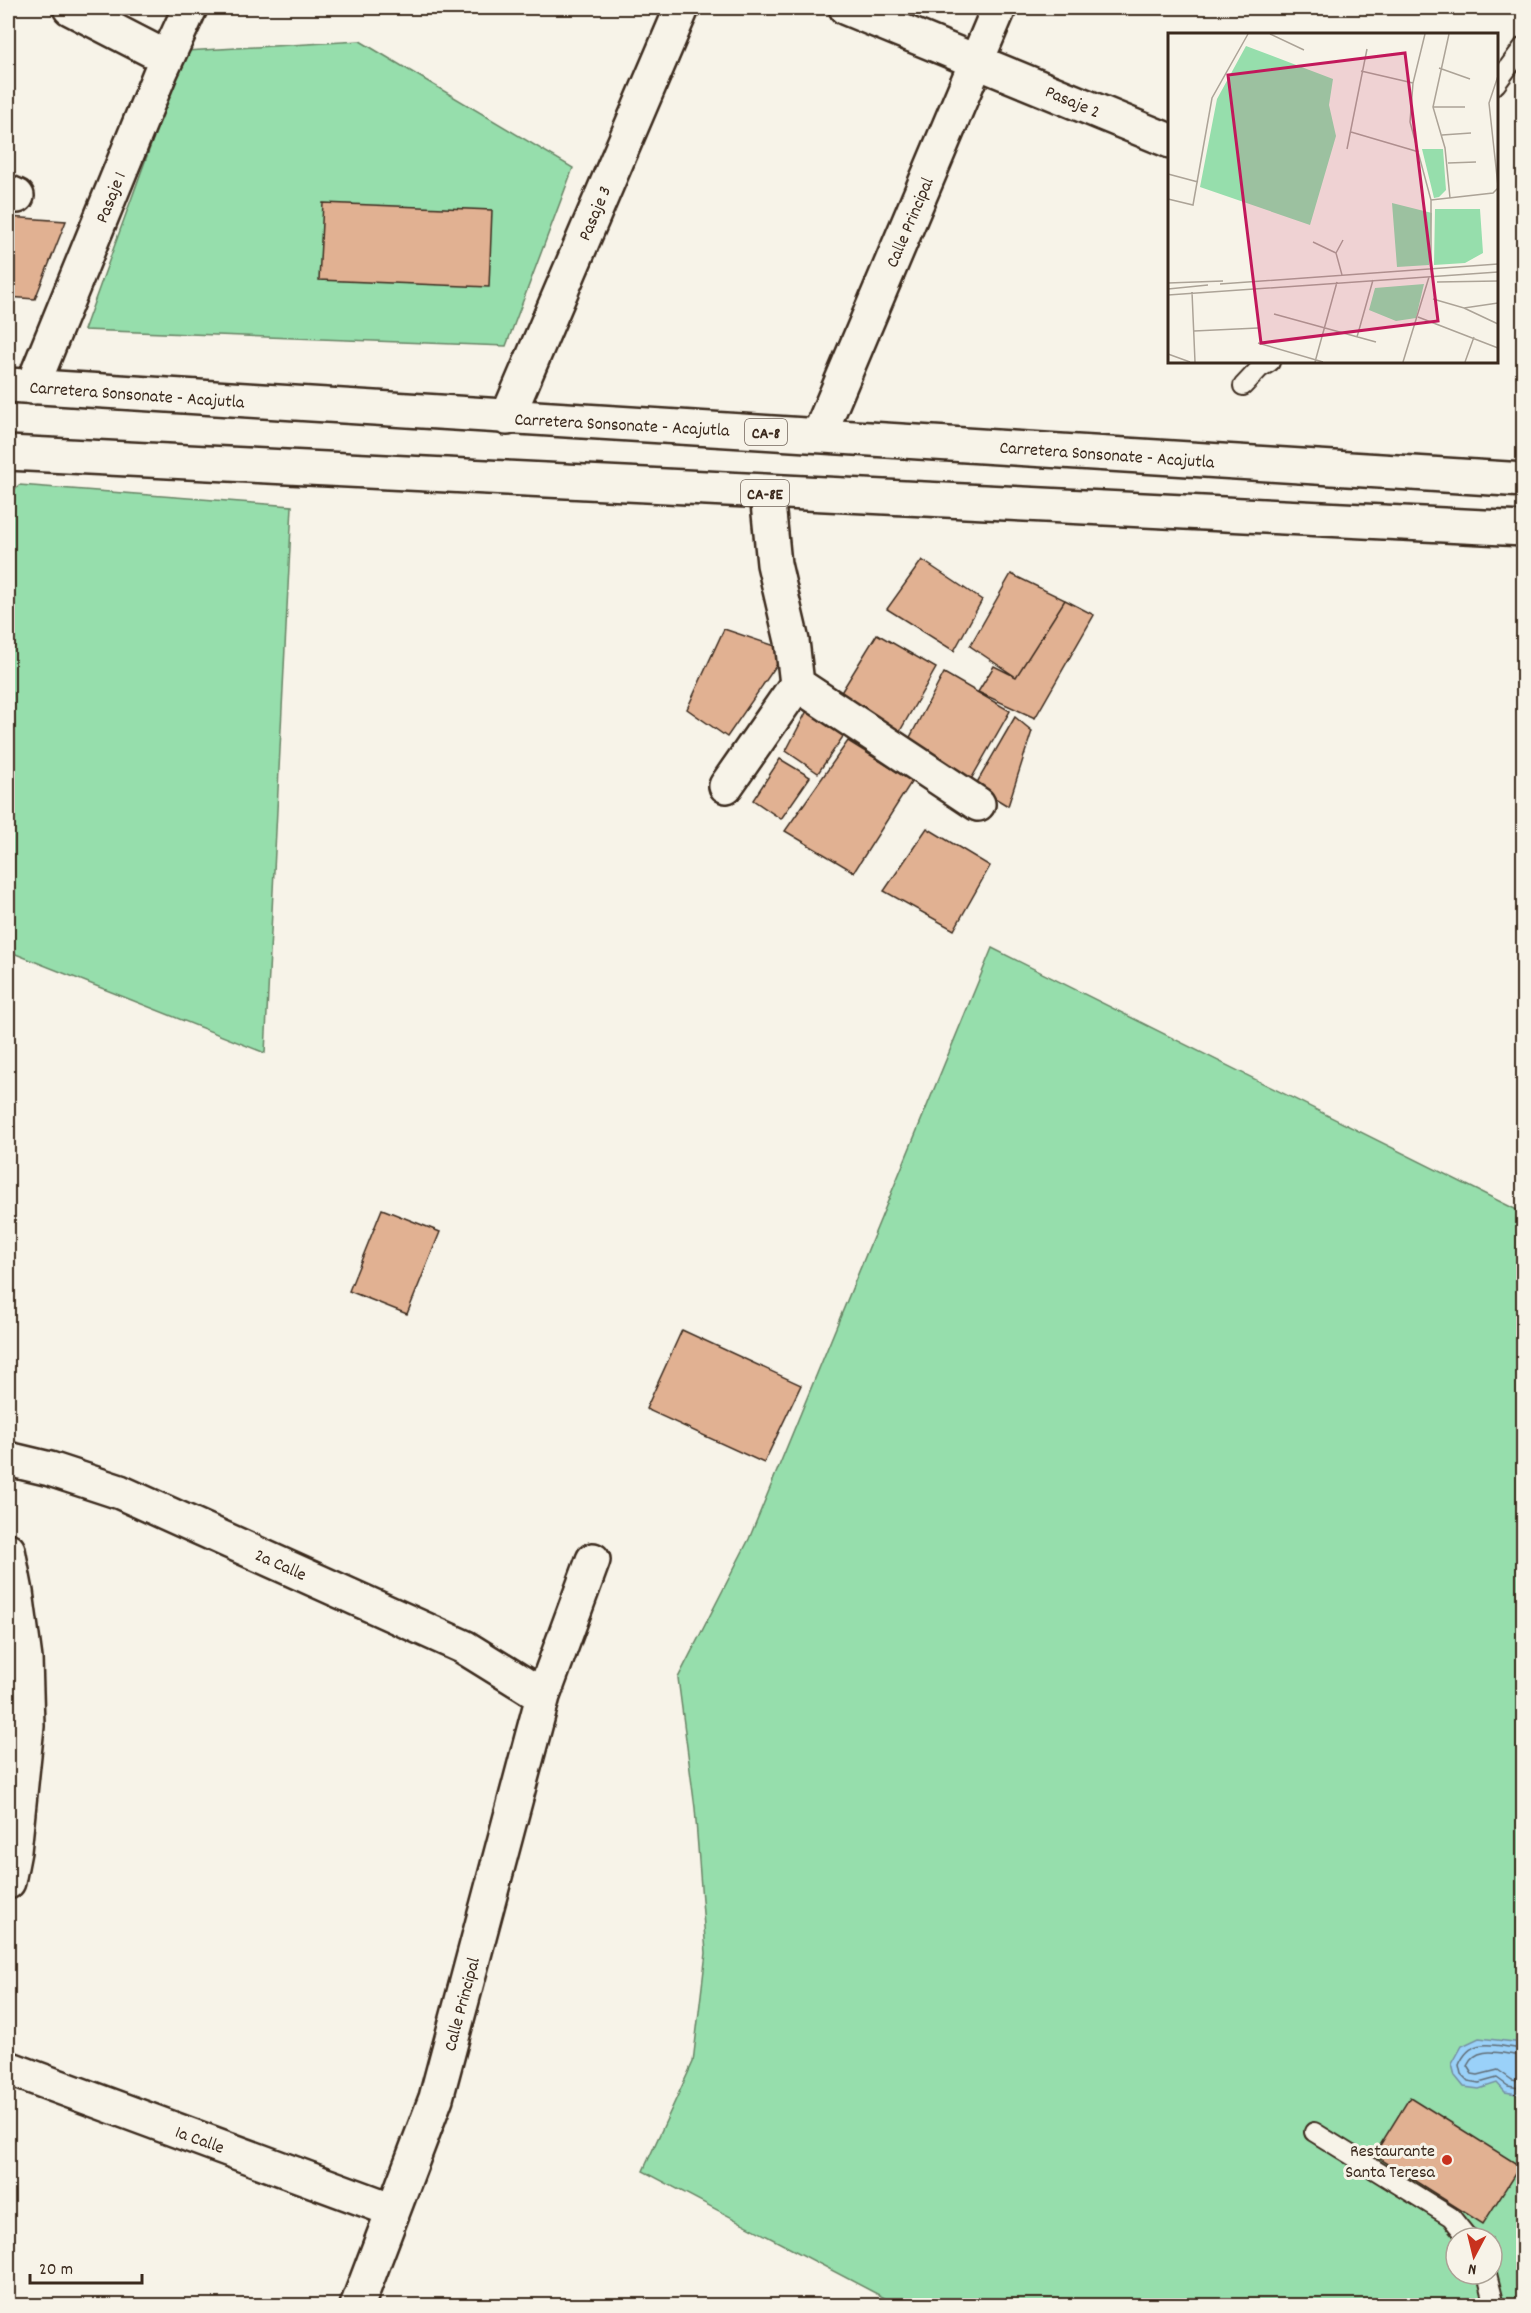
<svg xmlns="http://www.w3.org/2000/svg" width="1531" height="2313" viewBox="0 0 1531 2313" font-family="Dekko,sans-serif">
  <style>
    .green { fill: #96deac; stroke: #688465; stroke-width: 1.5; fill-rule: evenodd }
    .water { fill: #9ad1f9; stroke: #748ea1; stroke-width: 1.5 }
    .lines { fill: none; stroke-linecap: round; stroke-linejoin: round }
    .shore { stroke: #616d76; stroke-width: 1.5 }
    .building { fill: #e1b192; stroke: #3b2a1e; stroke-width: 1.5 }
    .lane-casing { stroke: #3b2a1e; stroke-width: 22 }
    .street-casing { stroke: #3b2a1e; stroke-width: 38 }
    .highway-casing { stroke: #3b2a1e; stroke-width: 38 }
    .lane { stroke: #f7f3e8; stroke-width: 18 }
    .street { stroke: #f7f3e8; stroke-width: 33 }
    .highway { stroke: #f7f3e8; stroke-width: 33 }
    .poi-dot { fill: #c8321e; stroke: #f7f3e8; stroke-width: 2 }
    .labels { text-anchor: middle; stroke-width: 6; stroke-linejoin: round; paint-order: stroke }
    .shield { fill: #f7f3e8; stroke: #73665b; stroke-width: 1.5 }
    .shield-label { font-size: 16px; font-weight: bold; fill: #3b2a1e }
    .street-label { font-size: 18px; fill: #3b2a1e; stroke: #f7f3e8 }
    .poi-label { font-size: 18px; fill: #3b2a1e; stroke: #f7f3e8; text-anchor: end }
    .inset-road { fill: none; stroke: #aca397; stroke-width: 1.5 }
    .view { fill: #c2185b; fill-opacity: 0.15; stroke: #c2185b; stroke-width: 3 }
    .inset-edge { fill: none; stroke: #3b2a1e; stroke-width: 3 }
  </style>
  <rect width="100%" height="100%" fill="#f7f3e8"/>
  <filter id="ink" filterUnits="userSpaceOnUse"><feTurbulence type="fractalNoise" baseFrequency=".0167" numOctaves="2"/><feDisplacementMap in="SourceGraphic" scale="12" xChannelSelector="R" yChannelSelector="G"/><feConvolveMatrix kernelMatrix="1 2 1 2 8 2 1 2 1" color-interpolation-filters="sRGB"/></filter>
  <g filter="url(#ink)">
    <path class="green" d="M360,41l213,127 -67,178 -422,-16 101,-279z
      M19,485l273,21 -27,547 -257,-102v-456z
      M992,948l531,265 1,1086 -5,6h-621l-255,-134 50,-109 13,-109 -11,-145 -17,-130 71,-139zM1456,2238h36v36h-36z"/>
    <path class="water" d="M1479,2038l44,5v52l-18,-3 -8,-9 -18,6 -15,-2 -9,-11 -3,-12 10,-18z"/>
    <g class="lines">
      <path class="shore" d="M1524,2049c-28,-2 -52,-15 -65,16l2,9 7,7 11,2 18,-5 11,8 16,3
        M1524,2056c-21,-1 -47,-13 -57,10l5,8 6,1 20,-5 14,10 12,2"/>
    </g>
    <path class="building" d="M323,203l169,7 -3,77 -170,-7z
      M8,217l58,4 -31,78 -27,-2z
      M922,560l60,40 -28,51 -67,-42z
      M1011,574l54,26 -49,77 -46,-31z
      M1065,600l29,15 -59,103 -57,-26 16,-26 22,11z
      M724,629l63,21 -60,87 -40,-28z
      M877,634l59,34 -36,63 -63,-32z
      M944,673l66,38 -40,70 -63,-38z
      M811,703l40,22 -33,48 -32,-22z
      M1015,717l17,14 -24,75 -33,-20z
      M848,741l64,40 -58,91 -69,-41z
      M780,759l30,18 -29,42 -28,-19z
      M927,828l63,38 -36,64 -70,-39z
      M382,1209l58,23 -33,82 -58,-23z
      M682,1330l119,55 -37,78 -118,-54z
      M1410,2097l110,69 -37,58 -109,-69z"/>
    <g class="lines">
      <defs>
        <path id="lane" d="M1496,84l28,-38
          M1243,386l17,-18 10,-6
          M1314,2132l137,85 17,21
          M1487,2274l8,32"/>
        <path id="street" d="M70,8l97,50
          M846,8l324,133
          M8,192l9,4
          M32,387l129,-316 29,-63
          M507,418l175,-410
          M819,435l180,-427
          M797,684l181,120
          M726,786l71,-102 -5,-43 -18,-77 -7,-71
          M8,1459l42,10 70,23 344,155 79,49
          M8,1550l8,42 9,67 2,67 -13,125 -6,31
          M8,2068l385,142
          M357,2306l79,-208 107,-402 50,-136"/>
        <path id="highway" d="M8,385l1516,95
          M8,453l1516,76"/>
      </defs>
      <use href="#lane" class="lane-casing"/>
      <use href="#street" class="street-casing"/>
      <use href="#highway" class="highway-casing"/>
      <use href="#lane" class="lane"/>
      <use href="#street" class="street"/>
      <use href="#highway" class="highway"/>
    </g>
  </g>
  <circle class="poi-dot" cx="1447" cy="2160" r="6"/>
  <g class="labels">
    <g class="shield">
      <rect x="745" y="419" width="42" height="26" rx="4.5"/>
      <rect x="741" y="480" width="48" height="26" rx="4.5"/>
    </g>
    <g class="shield-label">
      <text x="766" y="438">CA-8</text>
      <text x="765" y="499">CA-8E</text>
    </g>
    <g class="street-label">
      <text transform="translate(1073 101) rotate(23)" y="6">Pasaje 2</text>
      <text transform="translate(110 197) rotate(-68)" y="6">Pasaje 1</text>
      <text transform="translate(594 213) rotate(-67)" y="6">Pasaje 3</text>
      <text transform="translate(909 222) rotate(-67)" y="6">Calle Principal</text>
      <text transform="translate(137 394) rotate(4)" y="6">Carretera Sonsonate - Acajutla</text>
      <text transform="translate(622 424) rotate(3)" y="6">Carretera Sonsonate - Acajutla</text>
      <text transform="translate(1107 454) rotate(4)" y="6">Carretera Sonsonate - Acajutla</text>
      <text transform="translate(281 1564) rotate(24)" y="6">2a Calle</text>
      <text transform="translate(461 2004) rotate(-75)" y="6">Calle Principal</text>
      <text transform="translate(200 2139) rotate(20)" y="6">1a Calle</text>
    </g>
    <g class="poi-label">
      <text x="1435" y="2156">Restaurante<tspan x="1435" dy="21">Santa Teresa</tspan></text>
    </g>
  </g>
  <g transform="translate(1168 33)">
    <rect width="330" height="330" fill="#f7f3e8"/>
    <path d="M78,13l87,33 -4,26 7,31 -26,89 -110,-38 17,-88zM254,116h21l3,41 -7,7 -5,1zM224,170l40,10 -3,52 -32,2zM267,176h45l3,44 -18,10 -31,2zM256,251l-8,34 -20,3 -27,-11 6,-22z" fill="#96deac"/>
    <path class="inset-road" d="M102,1l34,16M257,1l-12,49 -3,39 21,78v69M281,1l-16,73 12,41 5,50M271,35l31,11M193,38l52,12M330,43l-9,27 9,83M265,74h32M183,99l68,20M274,102l29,-2M179,116l20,-100M280,130l28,-1M0,141l30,8M0,166l25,6 19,-107 36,-64M263,167l62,-7 5,-5M145,209l23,11M174,242l-6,-22 7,-13M269,249l61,-1M0,250l55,-2M52,251l278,-20M0,256l40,-4M24,259l3,70M0,262l330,-23M265,266l31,9 34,-5M296,275l34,16M106,281l102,28M250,284l80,31M26,298l64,-3M189,304l16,-57M90,310l65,19M0,321l22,8M147,329l22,-80M235,329l26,-85M297,329l9,-25"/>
    <path class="view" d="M237,20l33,268 -177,22 -33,-268z"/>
    <rect width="330" height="330" class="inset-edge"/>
  </g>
  <rect width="1531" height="2313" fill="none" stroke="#f7f3e8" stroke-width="30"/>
  <rect x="15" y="15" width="1501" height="2283" fill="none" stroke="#3b2a1e" stroke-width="2" filter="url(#ink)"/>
  <g transform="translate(1474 2256) rotate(187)"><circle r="28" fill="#f7f3e8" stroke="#aca397" stroke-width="1.5"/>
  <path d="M0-4.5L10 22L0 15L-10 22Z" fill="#c8321e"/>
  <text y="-9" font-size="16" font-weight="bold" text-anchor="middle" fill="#3b2a1e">N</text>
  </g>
  <path d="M30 2274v9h112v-9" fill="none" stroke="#3b2a1e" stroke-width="3"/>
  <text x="39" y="2274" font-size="18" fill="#3b2a1e" stroke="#f7f3e8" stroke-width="4.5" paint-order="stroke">20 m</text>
</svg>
